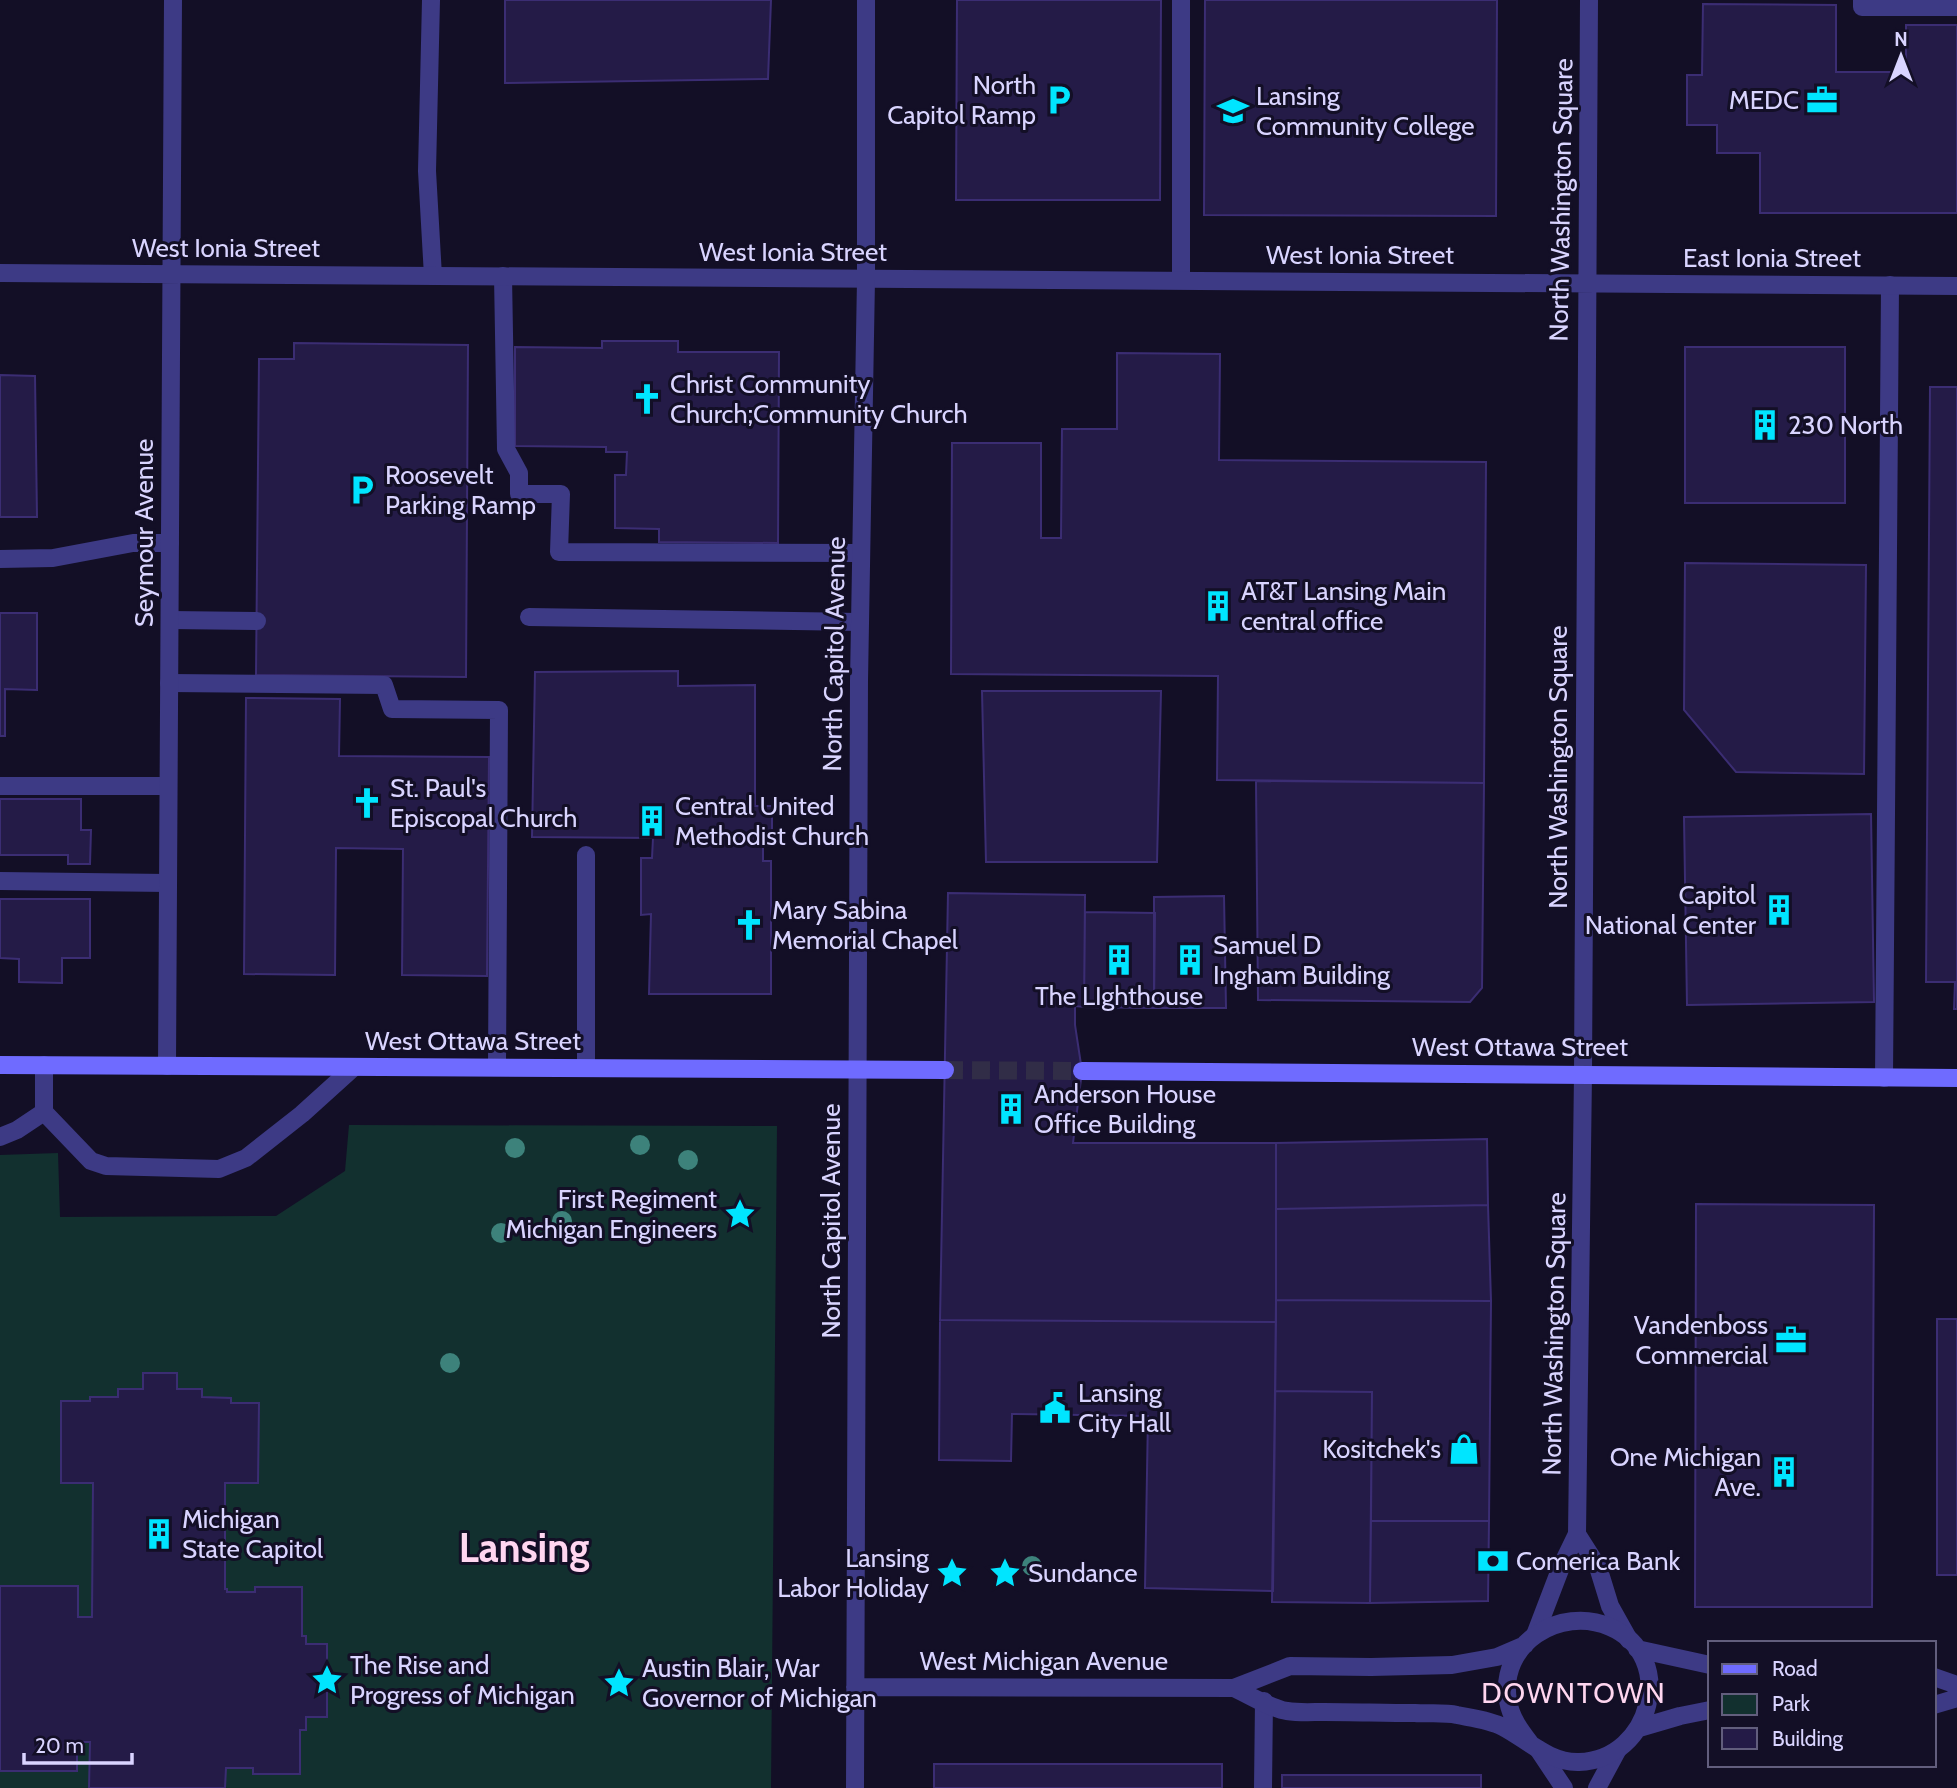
<svg xmlns="http://www.w3.org/2000/svg" width="1957" height="1788" viewBox="0 0 1957 1788" font-family="Cabin,sans-serif">
  <style>
    .green { fill: #12302f }
    .building { fill: #241b47; stroke: #3b2d73; stroke-width: 2 }
    .lines { fill: none; stroke-linecap: round; stroke-linejoin: round }
    .secondary-tunnel { stroke: #312d47; stroke-width: 18; stroke-dasharray: 18 9; stroke-linecap: butt }
    .service { stroke: #3d3a85; stroke-width: 18 }
    .minor { stroke: #3d3a85; stroke-width: 18 }
    .tertiary { stroke: #3d3a85; stroke-width: 18 }
    .secondary { stroke: #6f6bff; stroke-width: 18 }
    .tree { fill: #3d827b }
    .labels { text-anchor: middle; stroke-width: 6; stroke-linejoin: round; paint-order: stroke }
    .poi-label { font-size: 26px; fill: #d9d4ff; stroke: #130f26; text-anchor: start }
    .street-label { font-size: 26px; fill: #d9d4ff; stroke: #130f26 }
    .neighbourhood-label { font-size: 28px; letter-spacing: 2px; fill: #ffd6f0; stroke: #130f26 }
    .town-label { font-size: 40px; font-weight: bold; fill: #ffd6f0; stroke: #130f26 }
  </style>
  <rect width="100%" height="100%" fill="#130f26"/>
  <path class="green" d="M349,1125l428,1 -6,662h-771v-633l58,-2 2,64 216,-1 69,-45z"/>
  <path class="building" d="M505,0h266l-3,79 -263,4z
    M957,0h204l-1,200h-204z
    M1205,0h292l-1,216 -292,-1z
    M1703,4l133,1v67h70v-47h51v188h-197v-60h-43v-28h-30v-50h15z
    M602,341h76v11h101l-1,191 -119,-1v-13l-44,-1v-53h11l1,-23h-21v-5l-91,-1v-99l87,1z
    M294,343l174,2 -2,332 -210,-2 3,-316h35z
    M1685,347h160v156h-160z
    M1117,353l103,1 -1,106 267,2 -2,321 -267,-3 1,-104 -267,-2 1,-231h89v95h20l1,-109h55z
    M0,375l35,1 2,141h-37z
    M1930,387h27v622h-3l1,-27h-29z
    M1685,563l181,2 -2,209 -128,-2 -52,-62z
    M0,613h37v77l-32,-1v47h-5z
    M678,671v15l77,-1v121h17v32h-9v23h8v133h-122l2,-80 -10,1v-57h11l1,-20 -121,-1 3,-165z
    M982,691h179l-4,171h-171z
    M246,698l94,1 -1,57 150,1 -2,219 -85,-1 1,-126 -67,-1 -1,127 -91,-1z
    M1256,781l228,2 -2,205 -12,14 -212,-2z
    M0,799h81v31h10l-1,34h-22v-9h-68z
    M1871,814l3,188 -187,3 -3,-188z
    M948,893l137,2 -1,112 -9,-1v19l7,46 -9,72h203v179l-336,-2z
    M1224,896l2,112h-72v-111z
    M0,899h90v59h-28v25l-43,-1v-23l-19,-1z
    M1085,912l70,1 -1,95 -70,-1z
    M1487,1139l1,66 -212,4v-66z
    M1696,1204l178,1 -2,402h-177z
    M1488,1205l3,96 -215,-1v-91z
    M1276,1300l215,1 -2,220h-118l1,-129 -97,-1z
    M1937,1319h20v256h-20z
    M940,1320l336,2 -3,269 -128,-3 3,-172 -136,-2 -1,47 -72,-1z
    M143,1373h34v16h25v8l29,1v5h28l-1,80h-33v106h2v3h28v-5h47v49h4v8h21v73h-21v13h-6v44h-47v-6h-27l-1,20h-136l1,-46h-13v29h-77v-185h78v31h14l1,-134h-32v-82h29v-4h28v-8h25z
    M1275,1391l97,1 -2,211 -98,-1z
    M1371,1521h118l-1,80 -118,2z
    M934,1764h288v24h-288z
    M1282,1775h199v13h-199z"/>
  <g class="lines">
    <path class="secondary-tunnel" d="M945,1070l137,1"/>
    <path class="service" d="M431,0l-4,171 6,105
      M1181,0v280
      M1862,0v7h95
      M503,276l3,173 13,24v21h42l-2,58 302,1
      M0,559l53,-1 80,-15h37
      M529,617l330,5
      M170,620l87,1
      M169,683l215,2 8,24 107,1 -2,357
      M0,786h168
      M586,855v213
      M0,881l168,2
      M1884,1078l6,-793
      M44,1112l47,49 15,5 113,3 27,-11 56,-44 52,-47
      M0,1137l17,-7 27,-18v-47
      M1263,1788l1,-87"/>
    <path class="minor" d="M0,273l1957,13
      M167,1066l6,-1066
      M1577,1534l21,33 12,39 19,34
      M1535,1635l26,-68 16,-33 6,-460 6,-1074
      M1538,1749l26,39
      M1597,1788l20,-37"/>
    <path class="tertiary" d="M1637,1649l73,16
      M1934,1677l23,8
      M855,1687l379,1 56,-22 81,1 81,-2 45,-8 28,-12
      M1234,1688c15,7 38,21 53,23 12,2 25,1 37,1 30,0 61,1 91,1 13,1 29,-1 42,2 15,3 33,5 46,12 25,13 46,36 76,35 73,-2 99,-106 31,-135 -50,-22 -112,17 -102,74 3,17 12,29 22,42
      M1934,1705l23,-7
      M1639,1728l41,-12 30,-6
      M855,1788l4,-1107 7,-402v-279"/>
    <path class="secondary" d="M0,1065l945,5
      M1082,1071l875,7"/>
  </g>
  <g class="tree">
    <circle cx="640" cy="1145" r="10"/>
    <circle cx="515" cy="1148" r="10"/>
    <circle cx="688" cy="1160" r="10"/>
    <circle cx="562" cy="1221" r="10"/>
    <circle cx="501" cy="1233" r="10"/>
    <circle cx="450" cy="1363" r="10"/>
    <circle cx="1032" cy="1566" r="10"/>
  </g>
  <defs>
    <symbol id="parking-bare" viewBox="-9 -9 18 18"><path d="M-3.5-5.5H1a3.5 3.5 0 0 1 0 7H-1V5.5H-3.5ZM-1-3.4V-.6H.8a1.4 1.4 0 0 0 0-2.8Z" fill="#00e5ff" stroke="#130f26" stroke-width="2.5" paint-order="stroke"/></symbol>
    <symbol id="office-bare" viewBox="-9 -9 18 18"><path d="M-6-3h4V-5.5h4V-3h4V5H-6ZM-1-4.5V-3h2v-1.5ZM-6 0V1H6V0Z" fill="#00e5ff" stroke="#130f26" stroke-width="2.5" paint-order="stroke"/></symbol>
    <symbol id="university-bare" viewBox="-9 -9 18 18"><path d="M0-5L7-2L0 1L-7-2ZM-4 1L0 2.5L4 1V4Q0 6-4 4Z" fill="#00e5ff" stroke="#130f26" stroke-width="2.5" paint-order="stroke"/></symbol>
    <symbol id="church-bare" viewBox="-9 -9 18 18"><path d="M-1.2-6h2.4v3.5h3.3v2.4h-3.3V6h-2.4V-.1h-3.3v-2.4h3.3Z" fill="#00e5ff" stroke="#130f26" stroke-width="2.5" paint-order="stroke"/></symbol>
    <symbol id="building-bare" viewBox="-9 -9 18 18"><path d="M-4-6H4V6H1V3H-1V6H-4ZM-2.5-4.3h1.7v1.8h-1.7ZM.8-4.3h1.7v1.8H.8ZM-2.5-1h1.7V.8h-1.7ZM.8-1h1.7V.8H.8Z" fill="#00e5ff" stroke="#130f26" stroke-width="2.5" paint-order="stroke"/></symbol>
    <symbol id="sight-bare" viewBox="-9 -9 18 18"><path d="M0-6L1.8-2.2L6-1.7L2.9 1.2L3.7 5.4L0 3.3L-3.7 5.4L-2.9 1.2L-6-1.7L-1.8-2.2Z" fill="#00e5ff" stroke="#130f26" stroke-width="2.5" paint-order="stroke"/></symbol>
    <symbol id="civic-bare" viewBox="-9 -9 18 18"><path d="M-.6-6.5H3V-4.5H.6V-3L4-1V1h2V6H-6V1h2V-1L-.6-3ZM-1.2 2.5V6h2.4V2.5Z" fill="#00e5ff" stroke="#130f26" stroke-width="2.5" paint-order="stroke"/></symbol>
    <symbol id="shop-bare" viewBox="-9 -9 18 18"><path d="M-5-2.5h2.3a2.7 3.5 0 0 1 5.4 0H5L5.5 6h-11ZM-1.5-2.5h3a1.5 2.3 0 0 0-3 0Z" fill="#00e5ff" stroke="#130f26" stroke-width="2.5" paint-order="stroke"/></symbol>
    <symbol id="bank-bare" viewBox="-9 -9 18 18"><path d="M-6-4H6V4H-6ZM0-2.3a2.3 2.3 0 1 0 0 4.6a2.3 2.3 0 1 0 0-4.6Z" fill="#00e5ff" stroke="#130f26" stroke-width="2.5" paint-order="stroke"/></symbol>
  </defs>
  <g fill-rule="evenodd">
    <use href="#parking-bare" x="1037" y="78" width="44" height="44"/>
    <use href="#office-bare" x="1800" y="78" width="44" height="44"/>
    <use href="#university-bare" x="1211" y="89" width="44" height="44"/>
    <use href="#church-bare" x="625" y="377" width="44" height="44"/>
    <use href="#building-bare" x="1743" y="403" width="44" height="44"/>
    <use href="#parking-bare" x="340" y="468" width="44" height="44"/>
    <use href="#building-bare" x="1196" y="584" width="44" height="44"/>
    <use href="#church-bare" x="345" y="781" width="44" height="44"/>
    <use href="#building-bare" x="630" y="799" width="44" height="44"/>
    <use href="#building-bare" x="1757" y="888" width="44" height="44"/>
    <use href="#church-bare" x="727" y="903" width="44" height="44"/>
    <use href="#building-bare" x="1097" y="938" width="44" height="44"/>
    <use href="#building-bare" x="1168" y="938" width="44" height="44"/>
    <use href="#building-bare" x="989" y="1087" width="44" height="44"/>
    <use href="#sight-bare" x="718" y="1192" width="44" height="44"/>
    <use href="#office-bare" x="1769" y="1318" width="44" height="44"/>
    <use href="#civic-bare" x="1033" y="1386" width="44" height="44"/>
    <use href="#shop-bare" x="1442" y="1427" width="44" height="44"/>
    <use href="#building-bare" x="1762" y="1450" width="44" height="44"/>
    <use href="#building-bare" x="137" y="1512" width="44" height="44"/>
    <use href="#bank-bare" x="1471" y="1539" width="44" height="44"/>
    <use href="#sight-bare" x="930" y="1551" width="44" height="44"/>
    <use href="#sight-bare" x="983" y="1551" width="44" height="44"/>
    <use href="#sight-bare" x="305" y="1658" width="44" height="44"/>
    <use href="#sight-bare" x="597" y="1661" width="44" height="44"/>
  </g>
  <g class="labels">
    <g class="poi-label">
      <text x="1036" y="94" text-anchor="end">North<tspan x="1036" dy="30">Capitol Ramp</tspan></text>
      <text x="1256" y="105">Lansing<tspan x="1256" dy="30">Community College</tspan></text>
      <text x="1799" y="109" text-anchor="end">MEDC</text>
      <text x="670" y="393">Christ Community<tspan x="670" dy="30">Church;Community Church</tspan></text>
      <text x="1788" y="434">230 North</text>
      <text x="385" y="484">Roosevelt<tspan x="385" dy="30">Parking Ramp</tspan></text>
      <text x="1241" y="600">AT&amp;T Lansing Main<tspan x="1241" dy="30">central office</tspan></text>
      <text x="390" y="797">St. Paul's<tspan x="390" dy="30">Episcopal Church</tspan></text>
      <text x="675" y="815">Central United<tspan x="675" dy="30">Methodist Church</tspan></text>
      <text x="1756" y="904" text-anchor="end">Capitol<tspan x="1756" dy="30">National Center</tspan></text>
      <text x="772" y="919">Mary Sabina<tspan x="772" dy="30">Memorial Chapel</tspan></text>
      <text x="1213" y="954">Samuel D<tspan x="1213" dy="30">Ingham Building</tspan></text>
      <text x="1119" y="1005" text-anchor="middle">The LIghthouse</text>
      <text x="1034" y="1103">Anderson House<tspan x="1034" dy="30">Office Building</tspan></text>
      <text x="717" y="1208" text-anchor="end">First Regiment<tspan x="717" dy="30">Michigan Engineers</tspan></text>
      <text x="1768" y="1334" text-anchor="end">Vandenboss<tspan x="1768" dy="30">Commercial</tspan></text>
      <text x="1078" y="1402">Lansing<tspan x="1078" dy="30">City Hall</tspan></text>
      <text x="1441" y="1458" text-anchor="end">Kositchek's</text>
      <text x="1761" y="1466" text-anchor="end">One Michigan<tspan x="1761" dy="30">Ave.</tspan></text>
      <text x="182" y="1528">Michigan<tspan x="182" dy="30">State Capitol</tspan></text>
      <text x="929" y="1567" text-anchor="end">Lansing<tspan x="929" dy="30">Labor Holiday</tspan></text>
      <text x="1516" y="1570">Comerica Bank</text>
      <text x="1028" y="1582">Sundance</text>
      <text x="350" y="1674">The Rise and<tspan x="350" dy="30">Progress of Michigan</tspan></text>
      <text x="642" y="1677">Austin Blair, War<tspan x="642" dy="30">Governor of Michigan</tspan></text>
    </g>
    <g class="street-label">
      <text transform="translate(1561 200) rotate(-89)" y="9">North Washington Square</text>
      <text x="226" y="257">West Ionia Street</text>
      <text x="793" y="261">West Ionia Street</text>
      <text x="1360" y="264">West Ionia Street</text>
      <text x="1772" y="267">East Ionia Street</text>
      <text transform="translate(144 533) rotate(-90)" y="9">Seymour Avenue</text>
      <text transform="translate(834 654) rotate(-89)" y="9">North Capitol Avenue</text>
      <text transform="translate(1558 767) rotate(-90)" y="9">North Washington Square</text>
      <text x="473" y="1050">West Ottawa Street</text>
      <text x="1520" y="1056">West Ottawa Street</text>
      <text transform="translate(831 1221) rotate(-90)" y="9">North Capitol Avenue</text>
      <text transform="translate(1554 1334) rotate(-89)" y="9">North Washington Square</text>
      <text x="1044" y="1670">West Michigan Avenue</text>
    </g>
    <g class="neighbourhood-label">
      <text x="1574" y="1703">DOWNTOWN</text>
    </g>
    <g class="town-label">
      <text x="524" y="1562">Lansing</text>
    </g>
  </g>
  <rect x="1708" y="1641" width="228" height="126" fill="#130f26" stroke="#625e7d" stroke-width="2"/>
  <rect x="1722" y="1664" width="35" height="10" fill="#6f6bff" stroke="#625e7d" stroke-width="2"/>
  <text x="1772" y="1676" font-size="21" fill="#d9d4ff">Road</text>
  <rect x="1722" y="1694" width="35" height="21" fill="#12302f" stroke="#625e7d" stroke-width="2"/>
  <text x="1772" y="1711" font-size="21" fill="#d9d4ff">Park</text>
  <rect x="1722" y="1728" width="35" height="21" fill="#241b47" stroke="#625e7d" stroke-width="2"/>
  <text x="1772" y="1746" font-size="21" fill="#d9d4ff">Building</text>
  <g transform="translate(1901 56)" stroke="#130f26" stroke-width="5" paint-order="stroke">
  <path d="M0-5L12 26L0 18L-12 26Z" fill="#d9d4ff"/>
  <text y="-10" font-size="19" font-weight="bold" text-anchor="middle" fill="#d9d4ff">N</text>
  </g>
  <path d="M24 1753v10h108v-10" fill="none" stroke="#d9d4ff" stroke-width="3.5"/>
  <text x="35" y="1753" font-size="21" fill="#d9d4ff" stroke="#130f26" stroke-width="5" paint-order="stroke">20 m</text>
</svg>
